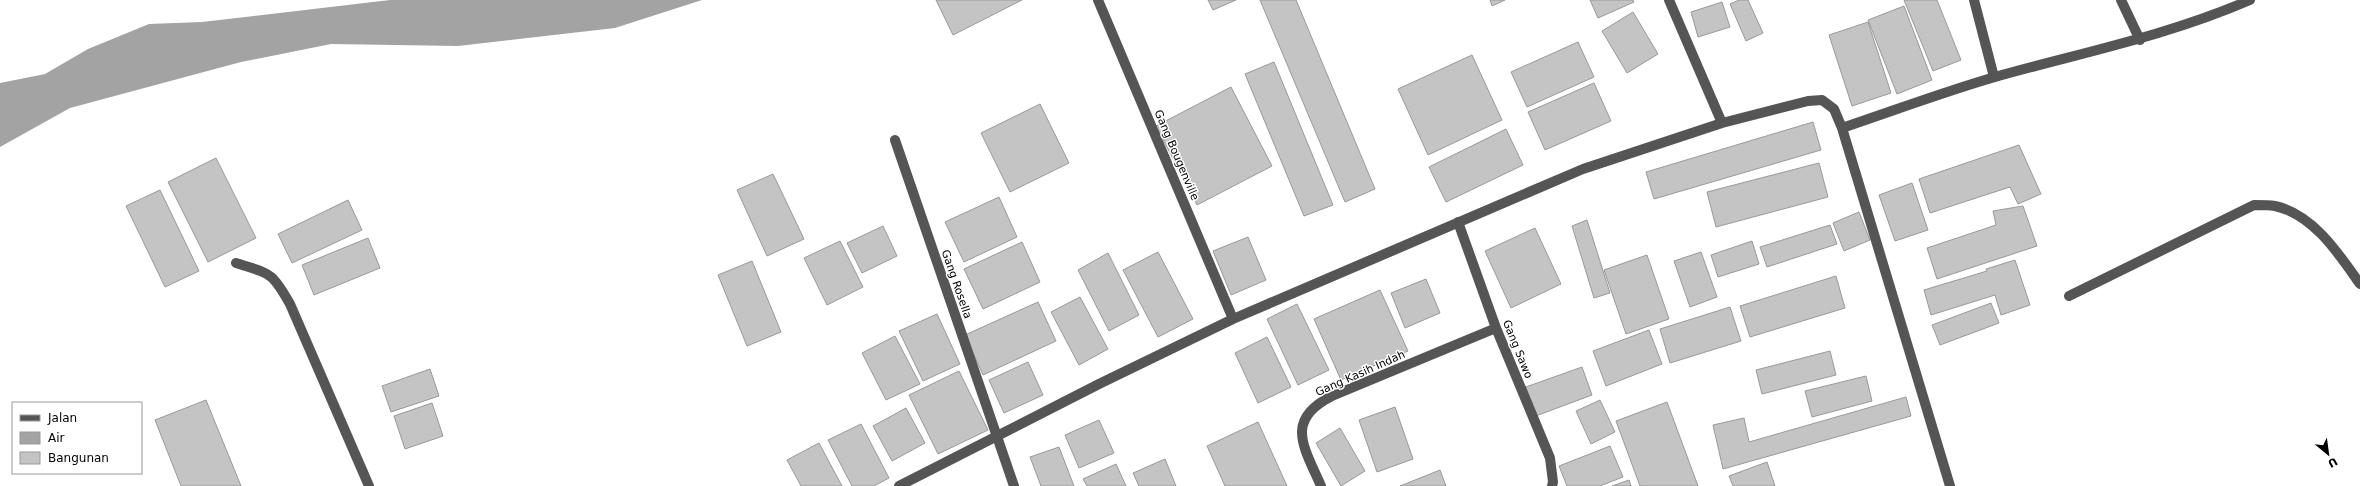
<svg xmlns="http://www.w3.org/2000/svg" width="2360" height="486" viewBox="0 0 2360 486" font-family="'DejaVu Sans',sans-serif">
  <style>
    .water { fill: #a3a3a3 }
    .building { fill: #c4c4c4; stroke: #999 }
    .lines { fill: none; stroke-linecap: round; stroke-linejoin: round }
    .minor { stroke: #555; stroke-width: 10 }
    .labels { text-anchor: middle; stroke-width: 3; stroke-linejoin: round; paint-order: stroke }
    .street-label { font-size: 11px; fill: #000; stroke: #fff }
  </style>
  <rect width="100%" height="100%" fill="#fff"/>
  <path class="water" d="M390,0h312l-87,28 -157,18 -127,-2 -90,18 -171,46 -70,39v-64l45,-9 43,-25 61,-25 53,-2z"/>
  <path class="building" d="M936,0h86l-69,35z
    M1208,0h28l-23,10z
    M1260,0h36l79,189 -30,13z
    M1490,0h15l-13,6z
    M1590,0h43l1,2 -36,16z
    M1739,0h9l15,33 -17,8 -16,-37z
    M1904,0h33l24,60 -28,11z
    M1722,2l8,25 -32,10 -7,-25z
    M1904,6l28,74 -35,14 -29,-74z
    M1633,12l25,42 -31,19 -25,-42z
    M1868,22l23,71 -39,13 -23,-71z
    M1578,42l16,35 -67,30 -16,-35z
    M1472,55l30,65 -74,35 -30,-66z
    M1274,62l59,143 -29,11 -59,-142z
    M1594,83l17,38 -66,29 -17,-38z
    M1231,87l41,79 -75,39 -41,-79z
    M1040,104l29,59 -59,29 -29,-59z
    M1813,122l8,28 -167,49 -8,-27z
    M1506,129l17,36 -77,37 -17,-35z
    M2019,145l22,49 -23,10 -8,-17 -80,26 -11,-34z
    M216,158l40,80 -48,24 -40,-80z
    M1819,163l9,34 -112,30 -9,-35z
    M773,174l31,65 -37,17 -30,-66z
    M1912,183l16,47 -33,11 -16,-46z
    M160,190l39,81 -34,16 -39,-81z
    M999,197l18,40 -53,25 -19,-40z
    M348,200l14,30 -70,33 -14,-29z
    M2023,206l14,40 -100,33 -10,-31 69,-23 -3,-14z
    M1859,212l11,28 -26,11 -11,-28z
    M1587,220l23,73 -16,5 -22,-72z
    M1830,225l7,19 -70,23 -7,-20z
    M883,226l14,30 -35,17 -15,-30z
    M1535,228l26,56 -50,24 -26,-57z
    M1248,237l18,43 -35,15 -18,-44z
    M368,238l12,30 -66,27 -12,-30z
    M840,241l23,46 -36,18 -23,-47z
    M1752,241l7,23 -41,13 -7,-22z
    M1022,242l18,40 -57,27 -19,-40z
    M1158,252l35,67 -35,18 -35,-67z
    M1701,252l16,45 -27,10 -16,-46z
    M1108,253l31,62 -30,16 -31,-61z
    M1647,255l22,64 -43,15 -22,-64z
    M2015,260l15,45 -29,10 -6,-20 -64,20 -7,-25 63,-19 -1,-2z
    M752,261l29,71 -34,14 -29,-71z
    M1836,276l9,32 -95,29 -10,-31z
    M1426,279l14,34 -35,15 -14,-35z
    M1380,290l28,61 -67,29 -27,-61z
    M1080,297l28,52 -29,16 -28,-53z
    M1038,302l18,39 -73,34 -18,-40z
    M1991,303l8,20 -59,22 -8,-20z
    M1297,304l32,66 -31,15 -31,-66z
    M1730,307l11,34 -71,22 -10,-34z
    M937,314l23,50 -37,17 -24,-50z
    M1649,330l13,34 -56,22 -13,-35z
    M895,336l25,48 -34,16 -24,-47z
    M1267,337l24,50 -33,16 -23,-50z
    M1830,351l6,24 -74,19 -6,-24z
    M1028,362l15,33 -39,18 -15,-33z
    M1582,367l10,28 -59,22 -10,-29z
    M430,369l9,27 -48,16 -9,-26z
    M959,371l29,59 -50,24 -29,-59z
    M1866,376l6,25 -60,16 -7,-26z
    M1906,397l5,19 -188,53 -10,-44 31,-7 5,24z
    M206,400l35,86h-60l-26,-66z
    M1600,400l15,32 -24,12 -15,-33z
    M1667,402l31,84h-58l-24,-65z
    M432,403l11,33 -38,13 -11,-33z
    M1395,407l18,52 -36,13 -18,-52z
    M906,408l19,35 -33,18 -19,-35z
    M1099,420l15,33 -35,15 -14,-33z
    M1258,422l29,64h-62l-18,-40z
    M861,424l28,54 -15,8h-22l-24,-46z
    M1340,428l25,43 -24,15 -25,-43z
    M819,443l23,43h-41l-14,-26z
    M1610,446l13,31 -23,9h-33l-8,-20z
    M1059,447l15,39h-33l-11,-29z
    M1165,459l11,27h-37l-6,-13z
    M1767,462l8,24h-42l-4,-10z
    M1116,464l10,22h-39l-4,-7z
    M1440,470l6,16h-46z
    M1629,480l2,6h-19z"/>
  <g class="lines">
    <path class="minor" d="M1098,0l135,319
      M1669,0l53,123
      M1974,0l20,77
      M2121,0l19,40
      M1842,128l108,358
      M895,140l119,346
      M1458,222l38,106 54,130 3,24 -1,4
      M236,263c35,11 36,9 54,41l79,182
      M2069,296l185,-91c7,0 15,0 21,1 38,8 64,48 85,78
      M899,486l200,-102 134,-65 350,-150 139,-46 86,-22 14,-1 12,9 8,19c51,-17 101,-36 153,-51 85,-24 172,-41 255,-77
      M1321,486c-17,-39 -37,-66 11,-90l164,-68"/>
  </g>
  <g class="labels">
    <g class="street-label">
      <text transform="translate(1177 155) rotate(67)" y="4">Gang Bougenville</text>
      <text transform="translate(957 284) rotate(71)" y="4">Gang Rosella</text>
      <text transform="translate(1518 349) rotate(68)" y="4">Gang Sawo</text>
      <text transform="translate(1360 373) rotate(-24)" y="4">Gang Kasih Indah</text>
    </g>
  </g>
  <rect x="12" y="402" width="130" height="72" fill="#ffffff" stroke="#999999"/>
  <rect x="20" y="415" width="20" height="6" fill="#555555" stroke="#999999"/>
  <text x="48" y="422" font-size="12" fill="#000000">Jalan</text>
  <rect x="20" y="432" width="20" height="12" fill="#a3a3a3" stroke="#999999"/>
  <text x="48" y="442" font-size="12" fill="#000000">Air</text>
  <rect x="20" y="452" width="20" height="12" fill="#c4c4c4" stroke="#999999"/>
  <text x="48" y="462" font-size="12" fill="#000000">Bangunan</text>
  <g transform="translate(2328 454) rotate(151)" stroke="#ffffff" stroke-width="3" paint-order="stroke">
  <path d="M0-3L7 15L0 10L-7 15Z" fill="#000000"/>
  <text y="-6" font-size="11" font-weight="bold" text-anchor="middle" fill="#000000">U</text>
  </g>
</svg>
